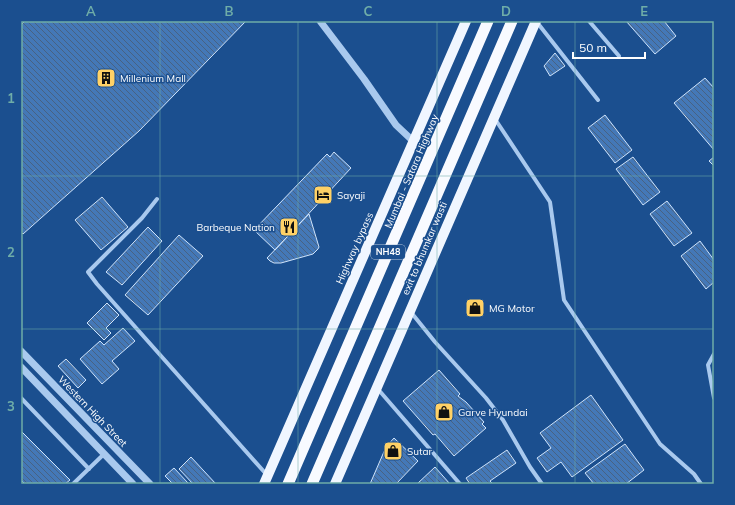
<svg xmlns="http://www.w3.org/2000/svg" width="735" height="505" viewBox="0 0 735 505" font-family="Mulish,sans-serif">
  <style>
    .building { fill: url(#building-back-hatch); stroke: #cfe3fa }
    .lines { fill: none; stroke-linecap: round; stroke-linejoin: round }
    .minor { stroke: #a9c9ee; stroke-width: 4 }
    .tertiary { stroke: #a9c9ee; stroke-width: 7 }
    .primary { stroke: #f0f6ff; stroke-width: 10 }
    .trunk { stroke: #f8faff; stroke-width: 11 }
    .grid { fill: none; stroke: #6fada8; stroke-width: 1; stroke-opacity: 0.55 }
    .labels { text-anchor: middle; stroke-width: 3; stroke-linejoin: round; paint-order: stroke }
    .shield { fill: #1b4f8f; stroke: #bbcadd; stroke-width: 1 }
    .shield-label { font-size: 9px; font-weight: bold; fill: #fff }
    .poi-label { font-size: 10px; fill: #fff; stroke: #1b4f8f; text-anchor: start }
    .street-label { font-size: 10px; fill: #fff; stroke: #1b4f8f }
    .neatline { fill: none; stroke: #6fada8; stroke-width: 1.5 }
    .grid-label { font-size: 13px; text-anchor: middle; font-weight: bold; fill: #6fada8 }
  </style>
  <defs>
    <pattern id="building-back-hatch" width="6" height="6" patternUnits="userSpaceOnUse"><rect width="6" height="6" fill="#4478b7"/><path d="M-1 5l2 2M0 0l6 6M5-1l2 2" fill="none" stroke="#486282"/></pattern>
  </defs>
  <rect width="100%" height="100%" fill="#1b4f8f"/>
  <path class="building" d="M25,21h221l-107,110 -116,103 -2,-2v-207z
    M626,21h38l12,15 -21,18z
    M555,53l10,13 -15,10 -6,-10z
    M705,78l9,10v62l-40,-47z
    M605,115l27,35 -17,13 -27,-35z
    M334,152l17,16 -76,82 -21,-20 73,-76 3,3z
    M633,157l27,35 -17,13 -27,-36z
    M714,157v9l-5,-5z
    M102,197l26,30 -27,23 -26,-30z
    M667,201l25,32 -18,13 -24,-32z
    M309,214l10,33 -1,2 -5,5 -32,9h-7l-4,-2 -3,-3z
    M148,227l14,14 -40,44 -16,-13z
    M179,235l24,21 -55,59 -23,-20z
    M700,241l14,19v22l-8,7 -25,-33z
    M107,303l12,12 -13,13 5,5 -7,7 -17,-17z
    M123,328l12,13 -23,20 7,8 -17,15 -22,-25 20,-18 4,4z
    M66,359l20,21 -8,8 -20,-22z
    M439,370l21,24 -2,2 8,6 18,20 -2,2 4,4 -32,28 -19,-22 -2,1 -30,-34z
    M591,395l32,45 -51,37 -11,-15 -14,10 -10,-14 14,-10 -11,-15z
    M21,431l49,49 -5,4h-40l-4,-4z
    M394,438l24,23 -22,23h-26l16,-37z
    M625,444l19,26 -18,14h-32l-9,-11z
    M507,450l9,13 -26,18 3,3h-23l-4,-6z
    M191,457l25,27h-23l-14,-15z
    M435,467l15,17h-33z
    M174,468l14,15 -1,1h-14l-8,-8z"/>
  <g class="lines">
    <path class="minor" d="M536,21l62,79
      M589,21l30,35
      M495,119l55,83 14,98 96,144 34,30 7,10
      M157,199l-15,19 -54,54 9,12 170,191
      M410,311l25,31 51,56 17,22 27,47 12,17
      M714,354l-6,11 6,33
      M377,388l83,96
      M21,398l68,71
      M73,484l31,-30"/>
    <path class="tertiary" d="M320,21l44,58 32,46 17,16
      M21,351l129,133
      M21,367l112,117"/>
    <path class="primary" d="M264,484l202,-463
      M335,484l201,-463"/>
    <path class="trunk" d="M288,484l200,-463
      M312,484l200,-463"/>
  </g>
  <path class="grid" d="M160,21v463M298,21v463M437,21v463M575,21v463M21,176h693M21,329h693"/>
  <defs>
    <symbol id="building-square" viewBox="-11 -11 22 22"><rect x="-9" y="-9" width="18" height="18" rx="4" fill="#ffd166" stroke="#1b4f8f"/><path d="M-4-6H4V6H1V3H-1V6H-4ZM-2.5-4.3h1.7v1.8h-1.7ZM.8-4.3h1.7v1.8H.8ZM-2.5-1h1.7V.8h-1.7ZM.8-1h1.7V.8H.8Z" fill="#111"/></symbol>
    <symbol id="hotel-square" viewBox="-11 -11 22 22"><rect x="-9" y="-9" width="18" height="18" rx="4" fill="#ffd166" stroke="#1b4f8f"/><path d="M-6-4.5h1.5V1H6V5H4.5V3h-9V5H-6ZM-4 0a1.8 1.8 0 1 1 3.6 0ZM.5 0V-2.5h3Q6-2.5 6 0Z" fill="#111"/></symbol>
    <symbol id="restaurant-square" viewBox="-11 -11 22 22"><rect x="-9" y="-9" width="18" height="18" rx="4" fill="#ffd166" stroke="#1b4f8f"/><path d="M-5-6h1v4h1v-4h1v4h1v-4h1v5L-1.5 .5V6h-2V.5L-5-1ZM5-6V6H3V1.5H1.5Q1.5-4 5-6Z" fill="#111"/></symbol>
    <symbol id="shop-square" viewBox="-11 -11 22 22"><rect x="-9" y="-9" width="18" height="18" rx="4" fill="#ffd166" stroke="#1b4f8f"/><path d="M-5-2.5h2.3a2.7 3.5 0 0 1 5.4 0H5L5.5 6h-11ZM-1.5-2.5h3a1.5 2.3 0 0 0-3 0Z" fill="#111"/></symbol>
  </defs>
  <g fill-rule="evenodd">
    <use href="#building-square" x="95" y="67" width="22" height="22"/>
    <use href="#hotel-square" x="312" y="184" width="22" height="22"/>
    <use href="#restaurant-square" x="278" y="216" width="22" height="22"/>
    <use href="#shop-square" x="464" y="297" width="22" height="22"/>
    <use href="#shop-square" x="433" y="401" width="22" height="22"/>
    <use href="#shop-square" x="382" y="440" width="22" height="22"/>
  </g>
  <g class="labels">
    <rect class="shield" x="371" y="245" width="34" height="14" rx="3"/>
    <g class="shield-label">
      <text x="388" y="255">NH48</text>
    </g>
    <g class="poi-label">
      <text x="120" y="82">Millenium Mall</text>
      <text x="337" y="199">Sayaji</text>
      <text x="275" y="231" text-anchor="end">Barbeque Nation</text>
      <text x="489" y="312">MG Motor</text>
      <text x="458" y="416">Garve Hyundai</text>
      <text x="407" y="455">Sutar</text>
    </g>
    <g class="street-label">
      <text transform="translate(411 171) rotate(-67)" y="4">Mumbai - Satara Highway</text>
      <text transform="translate(354 248) rotate(-66)" y="4">Highway bypass</text>
      <text transform="translate(424 248) rotate(-67)" y="4">exit to bhumkar wasti</text>
      <text transform="translate(93 411) rotate(46)" y="4">Western High Street</text>
    </g>
  </g>
  <rect width="735" height="505" fill="none" stroke="#1b4f8f" stroke-width="44"/>
  <path d="M573 52v6h72v-6" fill="none" stroke="#ffffff" stroke-width="2"/>
  <text x="579" y="52" font-size="12" fill="#ffffff" stroke="#1b4f8f" stroke-width="3" paint-order="stroke">50 m</text>
  <rect x="22" y="22" width="691" height="461" class="neatline"/>
  <g class="grid-label">
    <text x="91" y="16">A</text>
    <text x="229" y="16">B</text>
    <text x="368" y="16">C</text>
    <text x="506" y="16">D</text>
    <text x="644" y="16">E</text>
    <text x="11" y="103">1</text>
    <text x="11" y="257">2</text>
    <text x="11" y="411">3</text>
  </g>
</svg>
